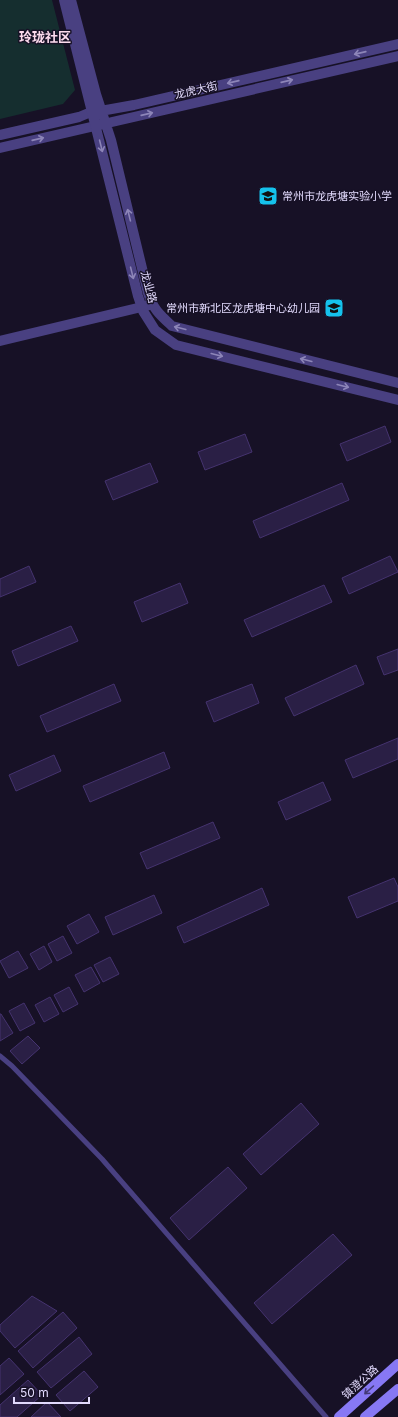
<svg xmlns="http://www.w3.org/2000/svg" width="398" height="1417" viewBox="0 0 398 1417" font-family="Inter,'Noto Sans SC',sans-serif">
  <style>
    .green { fill: #152e2f }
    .building { fill: #2a1f45; stroke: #45336f }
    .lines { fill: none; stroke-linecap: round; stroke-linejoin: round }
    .service { stroke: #494081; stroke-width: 5 }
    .minor { stroke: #494081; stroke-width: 10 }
    .tertiary { stroke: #494081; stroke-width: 10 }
    .secondary { stroke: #8778f4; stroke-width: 10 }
    .oneway { stroke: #8d85b8 }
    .oneway2 { stroke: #443a78 }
    .labels { text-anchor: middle; stroke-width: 3; stroke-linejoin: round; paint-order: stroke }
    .street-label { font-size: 11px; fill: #e1d9fc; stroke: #171126 }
    .poi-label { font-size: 11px; fill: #e1d9fc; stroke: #171126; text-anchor: start }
    .quarter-label { font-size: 13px; font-weight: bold; fill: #fcdbed; stroke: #171126 }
  </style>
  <rect width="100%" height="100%" fill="#171126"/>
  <path class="green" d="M0,0h52l23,90 -12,14 -63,15z"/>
  <path class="building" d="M385,426l6,16 -44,19 -7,-17z
    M245,434l7,18 -47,18 -7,-18z
    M150,463l8,19 -45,18 -8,-19z
    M342,483l7,17 -89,38 -7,-17z
    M390,556l8,16 -49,22 -7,-16z
    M29,566l7,16 -36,15v-18z
    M180,583l8,20 -46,19 -8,-20z
    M324,585l8,17 -80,35 -8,-17z
    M71,626l7,15 -60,25 -6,-15z
    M398,649v21l-14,5 -7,-18z
    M356,665l8,19 -70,32 -9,-18z
    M114,684l7,17 -74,31 -7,-16z
    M252,684l7,19 -45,19 -8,-20z
    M398,738v21l-45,19 -8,-18z
    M164,752l6,16 -80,34 -7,-16z
    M54,755l7,16 -45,20 -7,-16z
    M323,782l8,18 -45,20 -8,-18z
    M213,822l7,16 -73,31 -7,-16z
    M394,878l4,9v14l-41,17 -9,-21z
    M262,888l7,17 -85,38 -7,-16z
    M154,895l8,18 -49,22 -8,-18z
    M89,914l10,18 -22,12 -10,-18z
    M63,936l9,17 -15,8 -9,-17z
    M44,946l8,16 -13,8 -9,-16z
    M18,951l10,17 -19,10 -9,-17z
    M110,957l9,17 -16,8 -9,-17z
    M91,967l9,16 -16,9 -9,-17z
    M69,987l9,17 -15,8 -9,-17z
    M50,997l9,17 -15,8 -9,-17z
    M24,1003l11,20 -15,8 -11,-20z
    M0,1014h1l12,19 -13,8z
    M28,1036l12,12 -18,16 -12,-13z
    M301,1103l18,21 -58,51 -18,-21z
    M228,1167l19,21 -58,52 -19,-22z
    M333,1234l19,21 -80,69 -18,-21z
    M32,1296l25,15 -42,37 -15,-17v-6z
    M63,1312l14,16 -44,40 -15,-17z
    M79,1337l13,17 -41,34 -14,-16z
    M9,1358l15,16 -24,21v-29z
    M84,1371l14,16 -28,24 -14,-16z
    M28,1380l14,15 -25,22h-17v-12z
    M47,1402l14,15h-30z"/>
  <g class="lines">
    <path class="service" d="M0,1056l12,10 90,93 224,258"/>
    <path class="minor" d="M0,135l79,-18 12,-5
      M0,148l95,-22
      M0,341l150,-36"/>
    <path class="tertiary" d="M64,0l74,296 5,15 12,19 21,15 222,55
      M71,0l25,94 15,46 37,153c5,16 12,22 24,33l226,57
      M95,112l39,-7 264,-61
      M99,125l299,-69"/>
    <path class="secondary" d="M339,1417l59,-53
      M365,1417l33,-28"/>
  </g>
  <defs><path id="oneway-shaft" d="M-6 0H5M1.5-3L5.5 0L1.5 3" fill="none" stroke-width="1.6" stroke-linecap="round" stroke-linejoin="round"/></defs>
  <g class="oneway">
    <use href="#oneway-shaft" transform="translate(360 53) rotate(167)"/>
    <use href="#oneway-shaft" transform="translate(287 81) rotate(-13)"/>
    <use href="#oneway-shaft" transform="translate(233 82) rotate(167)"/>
    <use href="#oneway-shaft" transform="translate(147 114) rotate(-13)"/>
    <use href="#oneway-shaft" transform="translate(38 139) rotate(-13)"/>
    <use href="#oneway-shaft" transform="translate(101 146) rotate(76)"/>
    <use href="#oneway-shaft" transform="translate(129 215) rotate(-104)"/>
    <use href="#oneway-shaft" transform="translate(132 273) rotate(76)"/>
    <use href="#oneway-shaft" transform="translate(180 328) rotate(-166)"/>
    <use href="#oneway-shaft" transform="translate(217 355) rotate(14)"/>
    <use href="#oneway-shaft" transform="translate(306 360) rotate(-166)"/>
    <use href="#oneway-shaft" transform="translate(343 386) rotate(14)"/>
  </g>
  <use class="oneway2" href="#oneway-shaft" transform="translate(369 1390) rotate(138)"/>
  <defs>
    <symbol id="school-square" viewBox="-11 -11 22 22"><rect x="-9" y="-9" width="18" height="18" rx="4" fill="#15c2ec" stroke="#171126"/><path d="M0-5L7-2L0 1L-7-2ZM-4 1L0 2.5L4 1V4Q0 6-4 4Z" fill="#111"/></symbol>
  </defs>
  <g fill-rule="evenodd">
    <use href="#school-square" x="257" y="185" width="22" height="22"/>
    <use href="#school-square" x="323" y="297" width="22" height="22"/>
  </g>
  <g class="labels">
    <g class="street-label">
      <text transform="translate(196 90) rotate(-13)" y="4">龙虎大街</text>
      <text transform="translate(149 287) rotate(75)" y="4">龙业路</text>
      <text transform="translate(360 1382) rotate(-42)" y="4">镇澄公路</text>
    </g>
    <g class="poi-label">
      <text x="282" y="200">常州市龙虎塘实验小学</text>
      <text x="320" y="312" text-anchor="end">常州市新北区龙虎塘中心幼儿园</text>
    </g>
    <g class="quarter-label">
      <text x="45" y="42">玲珑社区</text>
    </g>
  </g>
  <path d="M14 1397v6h75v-6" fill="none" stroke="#e1d9fc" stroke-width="2"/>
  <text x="20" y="1397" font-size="12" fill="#e1d9fc" stroke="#171126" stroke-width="3" paint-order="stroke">50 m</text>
</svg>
